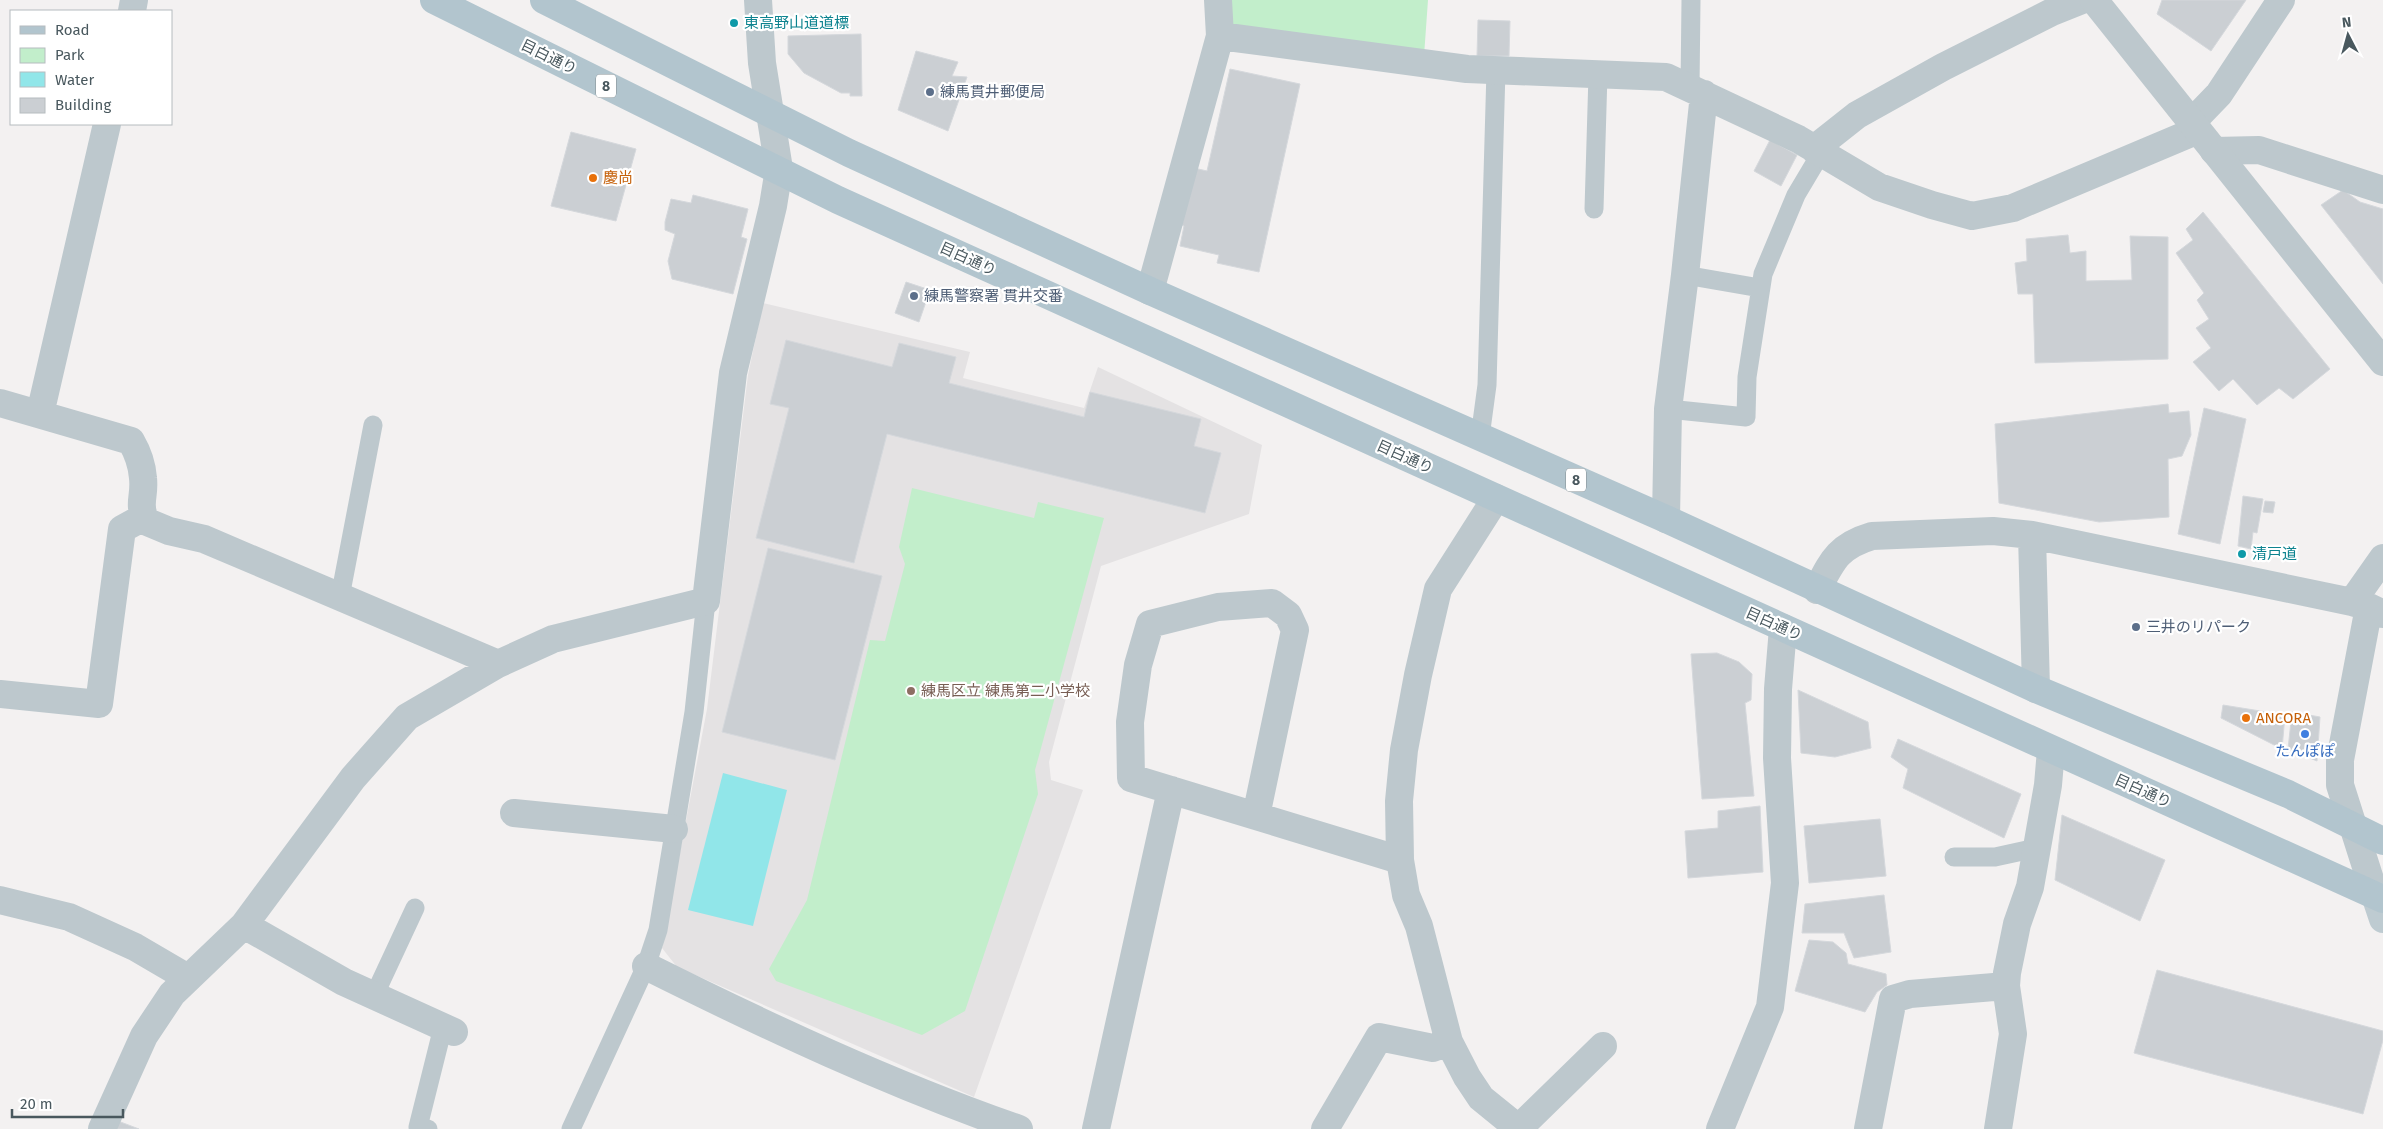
<svg xmlns="http://www.w3.org/2000/svg" width="2383" height="1129" viewBox="0 0 2383 1129" font-family="'Fira Sans','Noto Sans JP',sans-serif">
  <style>
    .education { fill: #e4e2e3 }
    .green { fill: #c2eecb }
    .water { fill: #91e6e9 }
    .building { fill: #cbcfd3; stroke: #d5d8dc }
    .lines { fill: none; stroke-linecap: round; stroke-linejoin: round }
    .service { stroke: #bdc8cd; stroke-width: 19 }
    .minor { stroke: #bdc8cd; stroke-width: 28 }
    .tertiary { stroke: #bdc8cd; stroke-width: 28 }
    .secondary { stroke: #becbd1; stroke-width: 28 }
    .primary { stroke: #b2c5ce; stroke-width: 28 }
    .culture-dot { fill: #0f9aa8; stroke: #fff; stroke-width: 2 }
    .service-dot { fill: #5c6f8a; stroke: #fff; stroke-width: 2 }
    .food-dot { fill: #e8710a; stroke: #fff; stroke-width: 2 }
    .education-dot { fill: #8d6e63; stroke: #fff; stroke-width: 2 }
    .shop-dot { fill: #3f7fe0; stroke: #fff; stroke-width: 2 }
    .labels { text-anchor: middle; stroke-width: 4.5; stroke-linejoin: round; paint-order: stroke }
    .shield { fill: #fff; stroke: #808a8e; stroke-width: 1 }
    .shield-label { font-size: 14px; font-weight: bold; fill: #49585e }
    .culture-label { font-size: 15px; fill: #0d838f; stroke: #fff; text-anchor: start }
    .street-label { font-size: 15px; fill: #49585e; stroke: #fff }
    .service-label { font-size: 15px; fill: #4e5e75; stroke: #fff; text-anchor: start }
    .food-label { font-size: 15px; fill: #c56008; stroke: #fff; text-anchor: start }
    .education-label { font-size: 15px; fill: #785e54; stroke: #fff; text-anchor: start }
    .shop-label { font-size: 15px; fill: #366cbe; stroke: #fff }
  </style>
  <rect width="100%" height="100%" fill="#f3f1f1"/>
  <path class="education" d="M763,303l207,49 -7,26 121,30 14,-41 164,78 -13,69 -148,52 -52,196 2,18 32,10 -109,307 -297,-130 -15,-19 45,-239 41,-334z"/>
  <path class="green" d="M1229,0h199l-4,56 -191,-27z
    M912,488l122,30 4,-16 66,16 -69,252 3,24 -73,217 -43,24 -146,-54 -7,-12 38,-69 63,-260 15,1 20,-77 -6,-17z"/>
  <path class="water" d="M723,773l64,17 -34,136 -65,-16z"/>
  <path class="building" d="M2162,0h84l-35,51 -54,-37z
    M1478,20l32,1 -1,35h-32z
    M861,34l1,62h-12v-3h-9l-37,-20 -16,-19v-18z
    M916,51l42,11 -6,14 15,1 -19,54 -50,-21z
    M1230,69l70,15 -41,188 -42,-9 2,-8 -39,-9 4,-20 -2,-1 12,-57 13,3z
    M571,132l65,17 -20,72 -65,-15z
    M1770,140l27,15 -16,31 -27,-15z
    M2343,190l17,12 23,7v75l-62,-79z
    M693,195l55,14 -7,28 6,2 -14,55 -61,-15 -4,-18 7,-27 -10,-4v-8l6,-23 20,4z
    M2203,212l127,157 -37,30 -14,-11 -22,17 -24,-26 -14,12 -26,-29 18,-14 -15,-20 13,-9 -12,-19 7,-7 -28,-40 17,-13 -7,-11z
    M2068,235l2,18 16,-2v30l46,-1 -2,-44 38,1v122l-133,4 -2,-69h-15l-3,-31 12,-2 -1,-22z
    M906,282l24,8 -11,32 -24,-9z
    M786,340l106,27 7,-24 57,14 -7,26 135,34 6,-25 111,27 -7,27 27,7 -16,60 -318,-79 -33,129 -98,-25 33,-130 -19,-4z
    M2168,404l1,9 20,-2 2,24 -9,21 -14,3 1,58 -70,5 -100,-19 -4,-79z
    M2204,408l42,11 -26,125 -42,-10z
    M2243,496l20,3 -6,34 -4,-1 -2,17 -13,-3z
    M2265,501l10,1 -2,11 -10,-1z
    M768,548l114,28 -47,184 -113,-28z
    M1717,653l22,9 13,12 -1,26 -6,3 9,93 -52,3 -11,-145z
    M1798,690l70,32 3,26 -36,9 -34,-4z
    M2223,705l62,10 -3,34 -61,-31z
    M2292,712l28,5 -3,44 -29,-12z
    M1898,739l123,55 -17,44 -101,-50 5,-19 -17,-12z
    M1760,806l3,66 -75,6 -3,-47 33,-3v-17z
    M2062,815l103,45 -25,61 -85,-41z
    M1880,819l6,57 -77,7 -5,-57z
    M1884,895l7,57 -37,6 -10,-25h-42l3,-29z
    M1809,940l24,2 13,11 2,11 38,10 1,11 -10,7 -12,20 -70,-21z
    M2157,970l226,61v9l-20,74 -229,-61z
    M118,1121l21,8h-24z"/>
  <g class="lines">
    <path class="service" d="M1690,88l1,-88
      M1594,209l4,-135
      M1685,275l75,13
      M1668,409l78,8 1,-40 16,-103 33,-79 25,-42
      M1480,437l7,-52 9,-315
      M340,597l33,-172
      M1954,857h41l41,-9
      M374,996l41,-88
      M428,1129l-10,-2 25,-100
      M571,1129l75,-163 12,-36 36,-218 12,-111"/>
    <path class="minor" d="M132,11l2,-11
      M1220,36l247,33 199,8 132,62 81,48 53,18 40,11 41,-8 185,-78
      M2192,122l27,-28 62,-94
      M1814,149l43,-34 86,-48 109,-55 30,-12
      M2214,151l45,-1 124,40
      M1150,291l70,-255 -2,-36
      M0,403l131,38c7,12 11,23 12,37 2,19 -5,22 2,43l24,10 35,8 294,125
      M40,414l67,-290
      M1496,498l-58,91 -20,86 -14,75 -5,51 1,59 6,35 13,31 30,116 18,35 14,21 37,30
      M1666,519l2,-110 17,-134 19,-181
      M2032,535l4,154
      M1817,590c15,-29 21,-44 55,-54l121,-5 39,4 320,67 17,5 14,7
      M2352,602l31,-44
      M2369,607l-29,153v25l35,110
      M0,694l99,10 23,-175 22,-12
      M514,813l160,16
      M1256,816l39,-186 -7,-15 -16,-12 -54,4 -68,17 -12,41 -8,57 1,56 269,82
      M0,900l69,17 66,30 53,31
      M244,925l100,57 110,50
      M646,966c122,61 244,118 373,163
      M102,1129l42,-93 28,-42 72,-69 109,-147 54,-61 91,-53 55,-25 153,-38 27,-228 40,-167 6,-37 -17,-106 -4,-63
      M1096,1129l75,-339
      M1325,1129l54,-92 54,11 16,-6
      M1518,1129l85,-83
      M1720,1129l50,-122 15,-124 -8,-125 1,-69 5,-61
      M1868,1129l25,-130 17,-5 96,-8
      M1998,1129l15,-95 -7,-48 1,-13 10,-49 13,-37 18,-102 3,-35"/>
    <path class="tertiary" d="M2094,0l289,362"/>
    <path class="secondary" d="M2375,895l8,24"/>
    <path class="primary" d="M434,0l404,200 1545,699
      M544,0l305,153 301,138 516,228 370,170 252,105 95,47"/>
  </g>
  <g class="culture-dot">
    <circle cx="734" cy="23" r="5"/>
    <circle cx="2242" cy="554" r="5"/>
  </g>
  <g class="service-dot">
    <circle cx="930" cy="92" r="5"/>
    <circle cx="914" cy="296" r="5"/>
    <circle cx="2136" cy="627" r="5"/>
  </g>
  <g class="food-dot">
    <circle cx="593" cy="178" r="5"/>
    <circle cx="2246" cy="718" r="5"/>
  </g>
  <circle class="education-dot" cx="911" cy="691" r="5"/>
  <circle class="shop-dot" cx="2305" cy="734" r="5"/>
  <g class="labels">
    <g class="shield">
      <rect x="596" y="74.5" width="20" height="23" rx="4"/>
      <rect x="1566" y="468.5" width="20" height="23" rx="4"/>
    </g>
    <g class="shield-label">
      <text x="606" y="91">8</text>
      <text x="1576" y="485">8</text>
    </g>
    <g class="culture-label">
      <text x="744" y="28">東高野山道道標</text>
      <text x="2252" y="559">清戸道</text>
    </g>
    <g class="street-label">
      <text transform="translate(549 57) rotate(26)" y="5">目白通り</text>
      <text transform="translate(968 259) rotate(24)" y="5">目白通り</text>
      <text transform="translate(1405 457) rotate(24)" y="5">目白通り</text>
      <text transform="translate(1774 624) rotate(24)" y="5">目白通り</text>
      <text transform="translate(2143 791) rotate(24)" y="5">目白通り</text>
    </g>
    <g class="service-label">
      <text x="940" y="97">練馬貫井郵便局</text>
      <text x="924" y="301">練馬警察署 貫井交番</text>
      <text x="2146" y="632">三井のリパーク</text>
    </g>
    <g class="food-label">
      <text x="603" y="183">慶尚</text>
      <text x="2256" y="723">ANCORA</text>
    </g>
    <g class="education-label">
      <text x="921" y="696">練馬区立 練馬第二小学校</text>
    </g>
    <g class="shop-label">
      <text x="2305" y="756">たんぽぽ</text>
    </g>
  </g>
  <rect x="10" y="10" width="162" height="115" fill="#ffffff" stroke="#b6bcbf"/>
  <rect x="20" y="26" width="25" height="8" fill="#b2c5ce" stroke="#b6bcbf"/>
  <text x="55" y="35" font-size="15" fill="#49585e">Road</text>
  <rect x="20" y="48" width="25" height="15" fill="#c2eecb" stroke="#b6bcbf"/>
  <text x="55" y="60" font-size="15" fill="#49585e">Park</text>
  <rect x="20" y="72" width="25" height="15" fill="#91e6e9" stroke="#b6bcbf"/>
  <text x="55" y="85" font-size="15" fill="#49585e">Water</text>
  <rect x="20" y="98" width="25" height="15" fill="#cbcfd3" stroke="#b6bcbf"/>
  <text x="55" y="110" font-size="15" fill="#49585e">Building</text>
  <g transform="translate(2348 35) rotate(354)" stroke="#ffffff" stroke-width="4" paint-order="stroke">
  <path d="M0-4L9 19L0 12L-9 19Z" fill="#49585e"/>
  <text y="-8" font-size="14" font-weight="bold" text-anchor="middle" fill="#49585e">N</text>
  </g>
  <path d="M12 1109v8h111v-8" fill="none" stroke="#49585e" stroke-width="2.5"/>
  <text x="20" y="1109" font-size="15" fill="#49585e" stroke="#ffffff" stroke-width="4" paint-order="stroke">20 m</text>
</svg>
